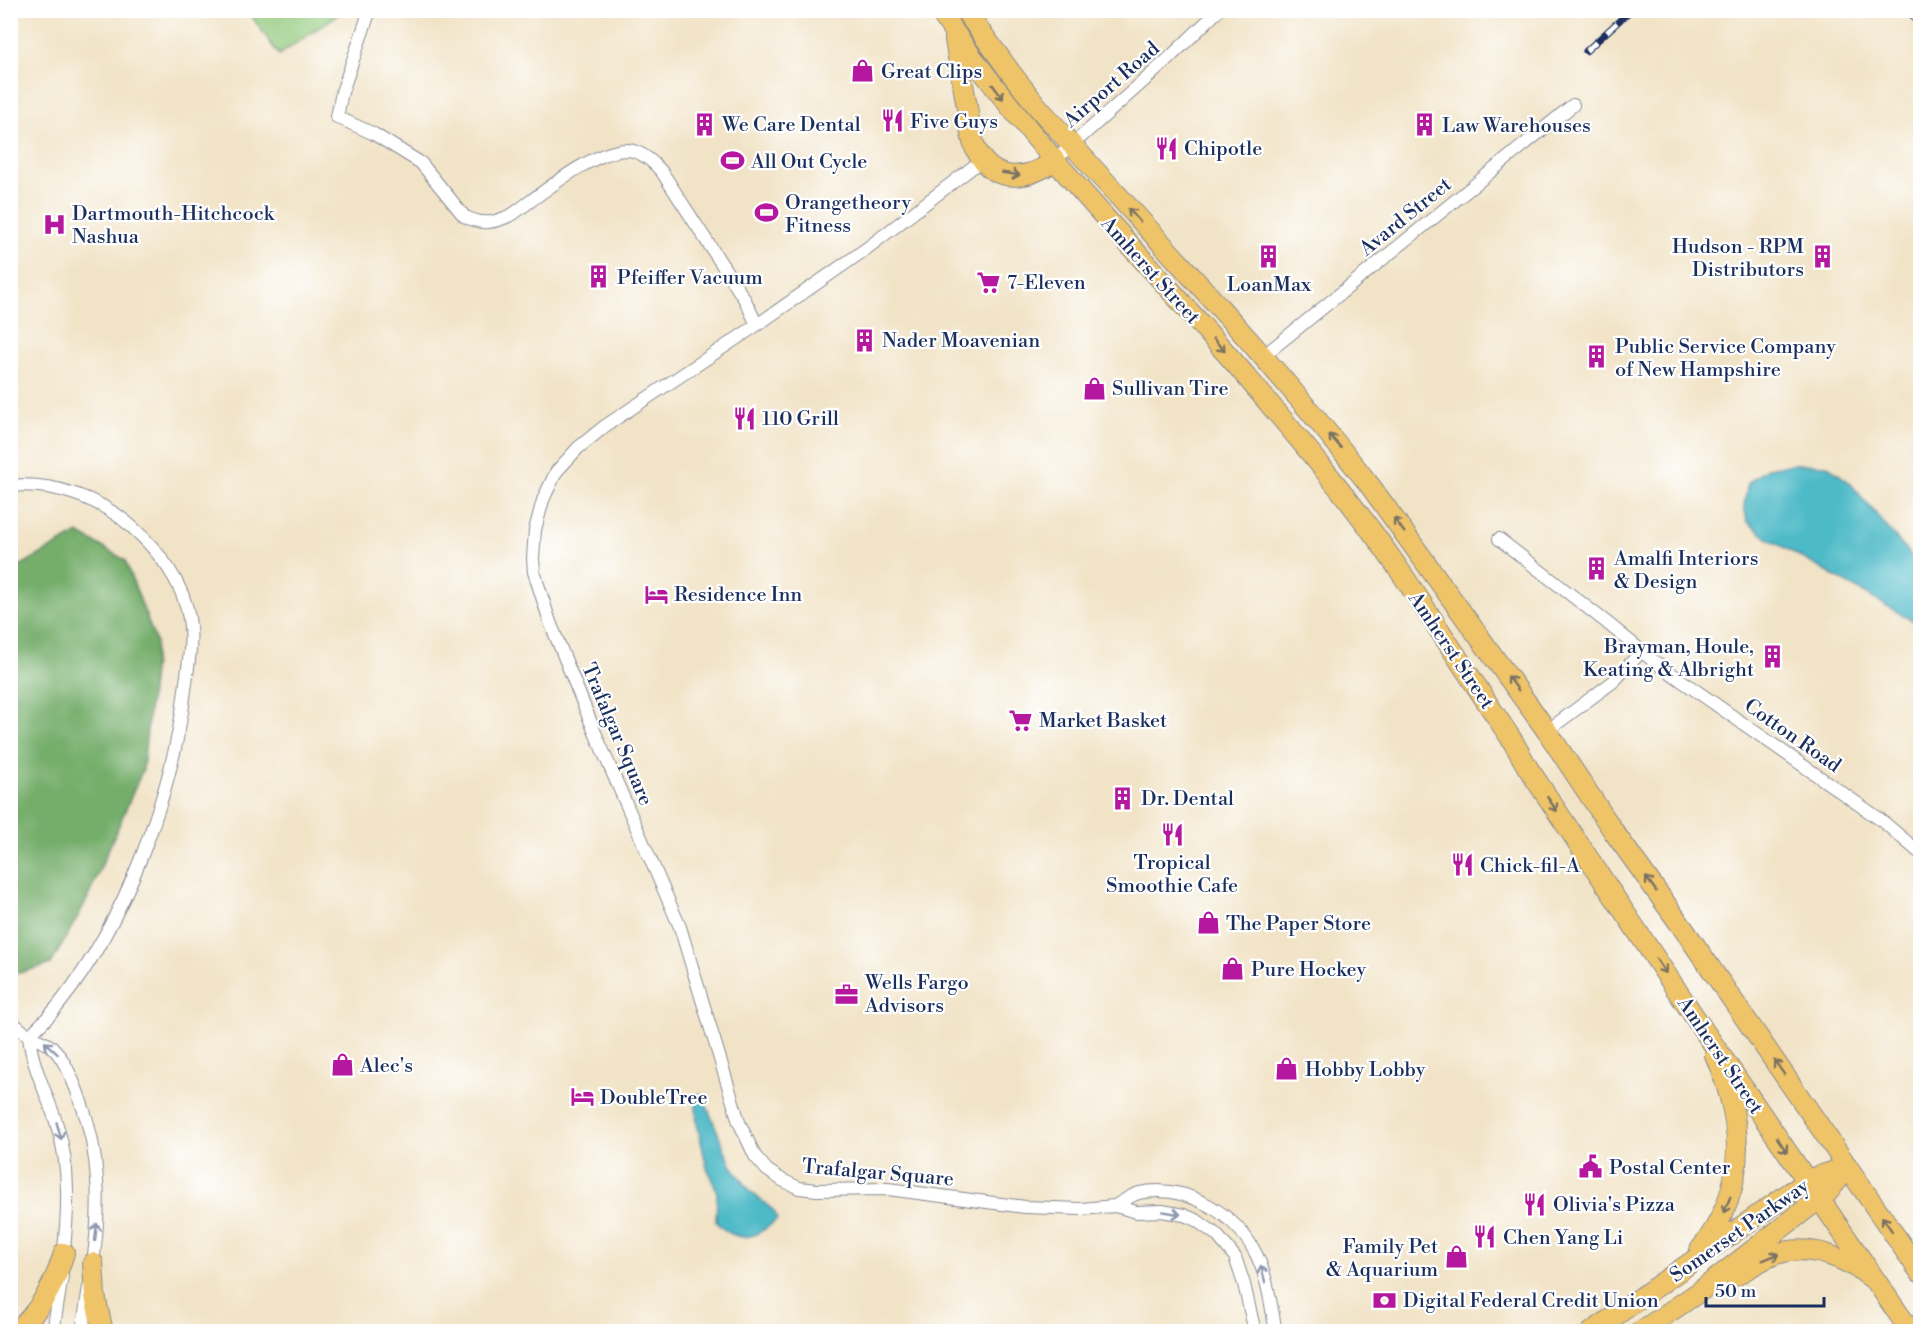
<svg xmlns="http://www.w3.org/2000/svg" width="1931" height="1342" viewBox="0 0 1931 1342" font-family="'Libre Bodoni',serif">
  <style>
    .green { fill: #92c97b; stroke: #567c6c; stroke-width: 1.5 }
    .forest { fill: #75ad6b; stroke: #486e64; stroke-width: 1.5 }
    .water { fill: #4dbac7; stroke: #347492; stroke-width: 1.5 }
    .lines { fill: none; stroke-linecap: round; stroke-linejoin: round }
    .minor-casing { stroke: #868992; stroke-width: 14 }
    .primary-casing { stroke: #868992; stroke-width: 22 }
    .trunk-casing { stroke: #868992; stroke-width: 22 }
    .minor { stroke: #fff; stroke-width: 12 }
    .primary { stroke: #efc469; stroke-width: 20 }
    .trunk { stroke: #efc469; stroke-width: 20 }
    .rail-casing { stroke: #1b2f5e; stroke-width: 7 }
    .rail { stroke: #fff; stroke-width: 4.5; stroke-dasharray: 14; stroke-linecap: butt }
    .oneway { stroke: #7a7263 }
    .oneway2 { stroke: #8d97ae }
    .labels { text-anchor: middle; stroke-width: 4.5; stroke-linejoin: round; paint-order: stroke }
    .poi-label { font-size: 20px; fill: #1b2f5e; stroke: #fff; text-anchor: start }
    .street-label { font-size: 20px; fill: #1b2f5e; stroke: #fff }
  </style>
  <rect width="100%" height="100%" fill="#fff"/>
  <filter id="ink" filterUnits="userSpaceOnUse"><feTurbulence type="fractalNoise" baseFrequency=".0167" numOctaves="2"/><feDisplacementMap in="SourceGraphic" scale="12" xChannelSelector="R" yChannelSelector="G"/><feConvolveMatrix kernelMatrix="1 2 1 2 8 2 1 2 1" color-interpolation-filters="sRGB"/></filter>
  <filter id="wash" filterUnits="userSpaceOnUse"><feTurbulence type="fractalNoise" baseFrequency=".008" numOctaves="4" result="noise"/><feDisplacementMap in="SourceGraphic" scale="24" xChannelSelector="R" yChannelSelector="G"/><feGaussianBlur stdDeviation="1.35" result="paint"/><feColorMatrix in="noise" values="0 0 0 0 0 0 0 0 0 0 0 0 0 0 0 0 0 1.4 0 .05"/><feComposite in="paint" operator="in"/></filter>
  <g filter="url(#wash)">
    <rect width="100%" height="100%" fill="#f1e3c6"/>
    <path class="green" d="M248,11h95l-64,44z"/>
    <path class="forest" d="M78,533l47,27 31,82 -13,127 -57,133 -35,62 -32,9 -9,-3 1,-399z"/>
    <path class="water" d="M1795,464l32,1 23,18 70,84v58l-153,-87 -20,-17 -3,-16 4,-22 19,-15z
      M702,1094l29,71 19,26 24,20 3,8c-21,20 -40,26 -61,3l1,-29 -4,-13 -6,-12 -10,-44 -2,-29z"/>
  </g>
  <g filter="url(#ink)">
    <g class="lines">
      <defs>
        <path id="minor" d="M370,10l-28,82 -5,25 37,17 47,29 43,53c18,10 31,7 49,-2 28,-20 80,-64 114,-64 15,1 26,12 35,22l83,128 12,25
          M982,160l-116,89 -109,76 -152,101 -27,22 -22,24 -13,28 -8,30 -2,28 1,14 16,50 46,113 84,192 59,195 16,34 12,14 15,10 17,8 18,2 71,-1 137,18 56,2 34,-3 22,6 25,-1 22,4 12,5 21,15 18,22 9,27 11,48
          M1054,161l111,-99 54,-52
          M1262,357l311,-252
          M10,486c43,-4 90,12 122,41 26,23 51,55 57,91 4,24 -1,48 -4,72 -12,102 -60,232 -125,313 -9,12 -20,22 -31,33 3,32 19,59 28,89 14,44 11,89 6,134
          M1499,539l107,83 49,40 226,158 39,33
          M1547,731l67,-50 28,-30
          M10,1020c6,5 12,11 18,15 9,6 19,6 27,15 12,14 19,32 25,49 21,56 21,112 12,171
          M1115,1206c7,-4 16,-11 24,-13 47,-10 98,21 118,63 11,23 14,50 19,76
          M53,1332l9,-56
          M82,1332l7,-45"/>
        <path id="primary" d="M1700,1250c48,-60 45,-127 15,-195
          M93,1263l2,33 8,36
          M1735,1276c13,-7 26,-17 41,-22 34,-11 70,4 97,25
          M16,1332c25,-22 39,-48 48,-79
          M1592,1332l199,-140 25,-15 32,-10
          M1640,1332l59,-40 129,-100 20,-25"/>
        <path id="trunk" d="M939,10c89,133 203,244 306,365 51,60 103,121 148,186 41,59 79,120 119,179l16,28 174,260 209,304
          M965,10l46,63 26,33c112,126 231,248 334,381l176,244 67,101 71,99 235,341
          M955,40c4,24 9,49 13,73 2,13 3,29 10,40 18,32 51,26 76,8"/>
      </defs>
      <use href="#minor" class="minor-casing"/>
      <use href="#primary" class="primary-casing"/>
      <use href="#trunk" class="trunk-casing"/>
      <use href="#minor" class="minor"/>
      <use href="#primary" class="primary"/>
      <use href="#trunk" class="trunk"/>
      <defs>
        <path id="rail" d="M1909,10l11,16
          M1586,51l45,-41"/>
      </defs>
      <use href="#rail" class="rail-casing"/>
      <use href="#rail" class="rail"/>
    </g>
    <defs><path id="oneway-shaft" d="M-6 0H5M1.5-3L5.5 0L1.5 3" fill="none" stroke-width="1.6" stroke-linecap="round" stroke-linejoin="round" transform="scale(1.5)"/></defs>
    <g class="oneway">
      <use href="#oneway-shaft" transform="translate(998 92) rotate(53)"/>
      <use href="#oneway-shaft" transform="translate(1011 174) rotate(8)"/>
      <use href="#oneway-shaft" transform="translate(1134 215) rotate(-132)"/>
      <use href="#oneway-shaft" transform="translate(1219 345) rotate(48)"/>
      <use href="#oneway-shaft" transform="translate(1335 441) rotate(-131)"/>
      <use href="#oneway-shaft" transform="translate(1399 525) rotate(-126)"/>
      <use href="#oneway-shaft" transform="translate(1513 683) rotate(-126)"/>
      <use href="#oneway-shaft" transform="translate(1552 804) rotate(56)"/>
      <use href="#oneway-shaft" transform="translate(1651 884) rotate(-126)"/>
      <use href="#oneway-shaft" transform="translate(1661 966) rotate(56)"/>
      <use href="#oneway-shaft" transform="translate(1779 1067) rotate(-125)"/>
      <use href="#oneway-shaft" transform="translate(1782 1145) rotate(56)"/>
      <use href="#oneway-shaft" transform="translate(1727 1205) rotate(112)"/>
      <use href="#oneway-shaft" transform="translate(1887 1224) rotate(-125)"/>
      <use href="#oneway-shaft" transform="translate(1771 1257) rotate(-22)"/>
    </g>
    <g class="oneway2">
      <use href="#oneway-shaft" transform="translate(51 1048) rotate(-138)"/>
      <use href="#oneway-shaft" transform="translate(59 1131) rotate(74)"/>
      <use href="#oneway-shaft" transform="translate(1172 1213) rotate(10)"/>
      <use href="#oneway-shaft" transform="translate(96 1232) rotate(-84)"/>
      <use href="#oneway-shaft" transform="translate(1263 1274) rotate(-105)"/>
    </g>
  </g>
  <defs>
    <symbol id="shop-bare" viewBox="-9 -9 18 18"><path d="M-5-2.5h2.3a2.7 3.5 0 0 1 5.4 0H5L5.5 6h-11ZM-1.5-2.5h3a1.5 2.3 0 0 0-3 0Z" fill="#b5179e" stroke="#fff" stroke-width="2.5" paint-order="stroke"/></symbol>
    <symbol id="restaurant-bare" viewBox="-9 -9 18 18"><path d="M-5-6h1v4h1v-4h1v4h1v-4h1v5L-1.5 .5V6h-2V.5L-5-1ZM5-6V6H3V1.5H1.5Q1.5-4 5-6Z" fill="#b5179e" stroke="#fff" stroke-width="2.5" paint-order="stroke"/></symbol>
    <symbol id="building-bare" viewBox="-9 -9 18 18"><path d="M-4-6H4V6H1V3H-1V6H-4ZM-2.5-4.3h1.7v1.8h-1.7ZM.8-4.3h1.7v1.8H.8ZM-2.5-1h1.7V.8h-1.7ZM.8-1h1.7V.8H.8Z" fill="#b5179e" stroke="#fff" stroke-width="2.5" paint-order="stroke"/></symbol>
    <symbol id="stadium-bare" viewBox="-9 -9 18 18"><path d="M0-5a6.5 5 0 1 0 0 10a6.5 5 0 1 0 0-10ZM-3.5-1.8h7v3.6h-7Z" fill="#b5179e" stroke="#fff" stroke-width="2.5" paint-order="stroke"/></symbol>
    <symbol id="hospital-bare" viewBox="-9 -9 18 18"><path d="M-5-5h3v3.5h4V-5h3V5h-3V1.5h-4V5h-3Z" fill="#b5179e" stroke="#fff" stroke-width="2.5" paint-order="stroke"/></symbol>
    <symbol id="supermarket-bare" viewBox="-9 -9 18 18"><path d="M-6-5.5h2.5l.6 2H6L4.5 2H-2.5L-4.4-4H-6ZM-1.5 3.2a1.3 1.3 0 1 0 .1 0ZM3 3.2a1.3 1.3 0 1 0 .1 0Z" fill="#b5179e" stroke="#fff" stroke-width="2.5" paint-order="stroke"/></symbol>
    <symbol id="hotel-bare" viewBox="-9 -9 18 18"><path d="M-6-4.5h1.5V1H6V5H4.5V3h-9V5H-6ZM-4 0a1.8 1.8 0 1 1 3.6 0ZM.5 0V-2.5h3Q6-2.5 6 0Z" fill="#b5179e" stroke="#fff" stroke-width="2.5" paint-order="stroke"/></symbol>
    <symbol id="office-bare" viewBox="-9 -9 18 18"><path d="M-6-3h4V-5.5h4V-3h4V5H-6ZM-1-4.5V-3h2v-1.5ZM-6 0V1H6V0Z" fill="#b5179e" stroke="#fff" stroke-width="2.5" paint-order="stroke"/></symbol>
    <symbol id="civic-bare" viewBox="-9 -9 18 18"><path d="M-.6-6.5H3V-4.5H.6V-3L4-1V1h2V6H-6V1h2V-1L-.6-3ZM-1.2 2.5V6h2.4V2.5Z" fill="#b5179e" stroke="#fff" stroke-width="2.5" paint-order="stroke"/></symbol>
    <symbol id="bank-bare" viewBox="-9 -9 18 18"><path d="M-6-4H6V4H-6ZM0-2.3a2.3 2.3 0 1 0 0 4.6a2.3 2.3 0 1 0 0-4.6Z" fill="#b5179e" stroke="#fff" stroke-width="2.5" paint-order="stroke"/></symbol>
  </defs>
  <g fill-rule="evenodd">
    <use href="#shop-bare" x="846" y="54" width="33" height="33"/>
    <use href="#restaurant-bare" x="876" y="104" width="33" height="33"/>
    <use href="#building-bare" x="688" y="108" width="33" height="33"/>
    <use href="#building-bare" x="1408" y="108" width="33" height="33"/>
    <use href="#restaurant-bare" x="1150" y="132" width="33" height="33"/>
    <use href="#stadium-bare" x="716" y="144" width="33" height="33"/>
    <use href="#stadium-bare" x="750" y="196" width="33" height="33"/>
    <use href="#hospital-bare" x="38" y="208" width="33" height="33"/>
    <use href="#building-bare" x="1252" y="240" width="33" height="33"/>
    <use href="#building-bare" x="1806" y="240" width="33" height="33"/>
    <use href="#building-bare" x="582" y="260" width="33" height="33"/>
    <use href="#supermarket-bare" x="972" y="266" width="33" height="33"/>
    <use href="#building-bare" x="848" y="324" width="33" height="33"/>
    <use href="#building-bare" x="1580" y="340" width="33" height="33"/>
    <use href="#shop-bare" x="1078" y="372" width="33" height="33"/>
    <use href="#restaurant-bare" x="728" y="402" width="33" height="33"/>
    <use href="#building-bare" x="1580" y="552" width="33" height="33"/>
    <use href="#hotel-bare" x="640" y="578" width="33" height="33"/>
    <use href="#building-bare" x="1756" y="640" width="33" height="33"/>
    <use href="#supermarket-bare" x="1004" y="704" width="33" height="33"/>
    <use href="#building-bare" x="1106" y="782" width="33" height="33"/>
    <use href="#restaurant-bare" x="1156" y="818" width="33" height="33"/>
    <use href="#restaurant-bare" x="1446" y="848" width="33" height="33"/>
    <use href="#shop-bare" x="1192" y="906" width="33" height="33"/>
    <use href="#shop-bare" x="1216" y="952" width="33" height="33"/>
    <use href="#office-bare" x="830" y="978" width="33" height="33"/>
    <use href="#shop-bare" x="326" y="1048" width="33" height="33"/>
    <use href="#shop-bare" x="1270" y="1052" width="33" height="33"/>
    <use href="#hotel-bare" x="566" y="1080" width="33" height="33"/>
    <use href="#civic-bare" x="1574" y="1150" width="33" height="33"/>
    <use href="#restaurant-bare" x="1518" y="1188" width="33" height="33"/>
    <use href="#restaurant-bare" x="1468" y="1220" width="33" height="33"/>
    <use href="#shop-bare" x="1440" y="1240" width="33" height="33"/>
    <use href="#bank-bare" x="1368" y="1284" width="33" height="33"/>
  </g>
  <g class="labels">
    <g class="poi-label">
      <text x="881" y="78">Great Clips</text>
      <text x="910" y="128">Five Guys</text>
      <text x="722" y="131">We Care Dental</text>
      <text x="1442" y="132">Law Warehouses</text>
      <text x="1184" y="155">Chipotle</text>
      <text x="751" y="168">All Out Cycle</text>
      <text x="785" y="209">Orangetheory<tspan x="785" dy="23">Fitness</tspan></text>
      <text x="72" y="220">Dartmouth-Hitchcock<tspan x="72" dy="23">Nashua</tspan></text>
      <text x="1804" y="253" text-anchor="end">Hudson - RPM<tspan x="1804" dy="23">Distributors</tspan></text>
      <text x="617" y="284">Pfeiffer Vacuum</text>
      <text x="1007" y="289">7-Eleven</text>
      <text x="1269" y="291" text-anchor="middle">LoanMax</text>
      <text x="882" y="347">Nader Moavenian</text>
      <text x="1615" y="353">Public Service Company<tspan x="1615" dy="23">of New Hampshire</tspan></text>
      <text x="1112" y="395">Sullivan Tire</text>
      <text x="762" y="425">110 Grill</text>
      <text x="1614" y="565">Amalfi Interiors<tspan x="1614" dy="23">&amp; Design</tspan></text>
      <text x="674" y="601">Residence Inn</text>
      <text x="1754" y="653" text-anchor="end">Brayman, Houle,<tspan x="1754" dy="23">Keating &amp; Albright</tspan></text>
      <text x="1039" y="727">Market Basket</text>
      <text x="1141" y="805">Dr. Dental</text>
      <text x="1172" y="869" text-anchor="middle">Tropical<tspan x="1172" dy="23">Smoothie Cafe</tspan></text>
      <text x="1480" y="872">Chick-fil-A</text>
      <text x="1226" y="930">The Paper Store</text>
      <text x="1251" y="976">Pure Hockey</text>
      <text x="865" y="989">Wells Fargo<tspan x="865" dy="23">Advisors</tspan></text>
      <text x="360" y="1072">Alec's</text>
      <text x="1305" y="1076">Hobby Lobby</text>
      <text x="600" y="1104">DoubleTree</text>
      <text x="1609" y="1174">Postal Center</text>
      <text x="1553" y="1211">Olivia's Pizza</text>
      <text x="1503" y="1244">Chen Yang Li</text>
      <text x="1438" y="1253" text-anchor="end">Family Pet<tspan x="1438" dy="23">&amp; Aquarium</tspan></text>
      <text x="1403" y="1307">Digital Federal Credit Union</text>
    </g>
    <g class="street-label">
      <text transform="translate(1111 84) rotate(-41)" y="7">Airport Road</text>
      <text transform="translate(1405 216) rotate(-39)" y="7">Avard Street</text>
      <text transform="translate(1151 270) rotate(48)" y="7">Amherst Street</text>
      <text transform="translate(1452 650) rotate(56)" y="7">Amherst Street</text>
      <text transform="translate(618 734) rotate(67)" y="7">Trafalgar Square</text>
      <text transform="translate(1793 735) rotate(35)" y="7">Cotton Road</text>
      <text transform="translate(1721 1055) rotate(56)" y="7">Amherst Street</text>
      <text transform="translate(878 1172) rotate(5)" y="7">Trafalgar Square</text>
      <text transform="translate(1739 1230) rotate(-35)" y="7">Somerset Parkway</text>
    </g>
  </g>
  <rect width="1931" height="1342" fill="none" stroke="#fff" stroke-width="36"/>
  <path d="M1706 1297v9h118v-9" fill="none" stroke="#1b2f5e" stroke-width="3"/>
  <text x="1715" y="1297" font-size="18" fill="#1b2f5e" stroke="#ffffff" stroke-width="4.5" paint-order="stroke">50 m</text>
</svg>
